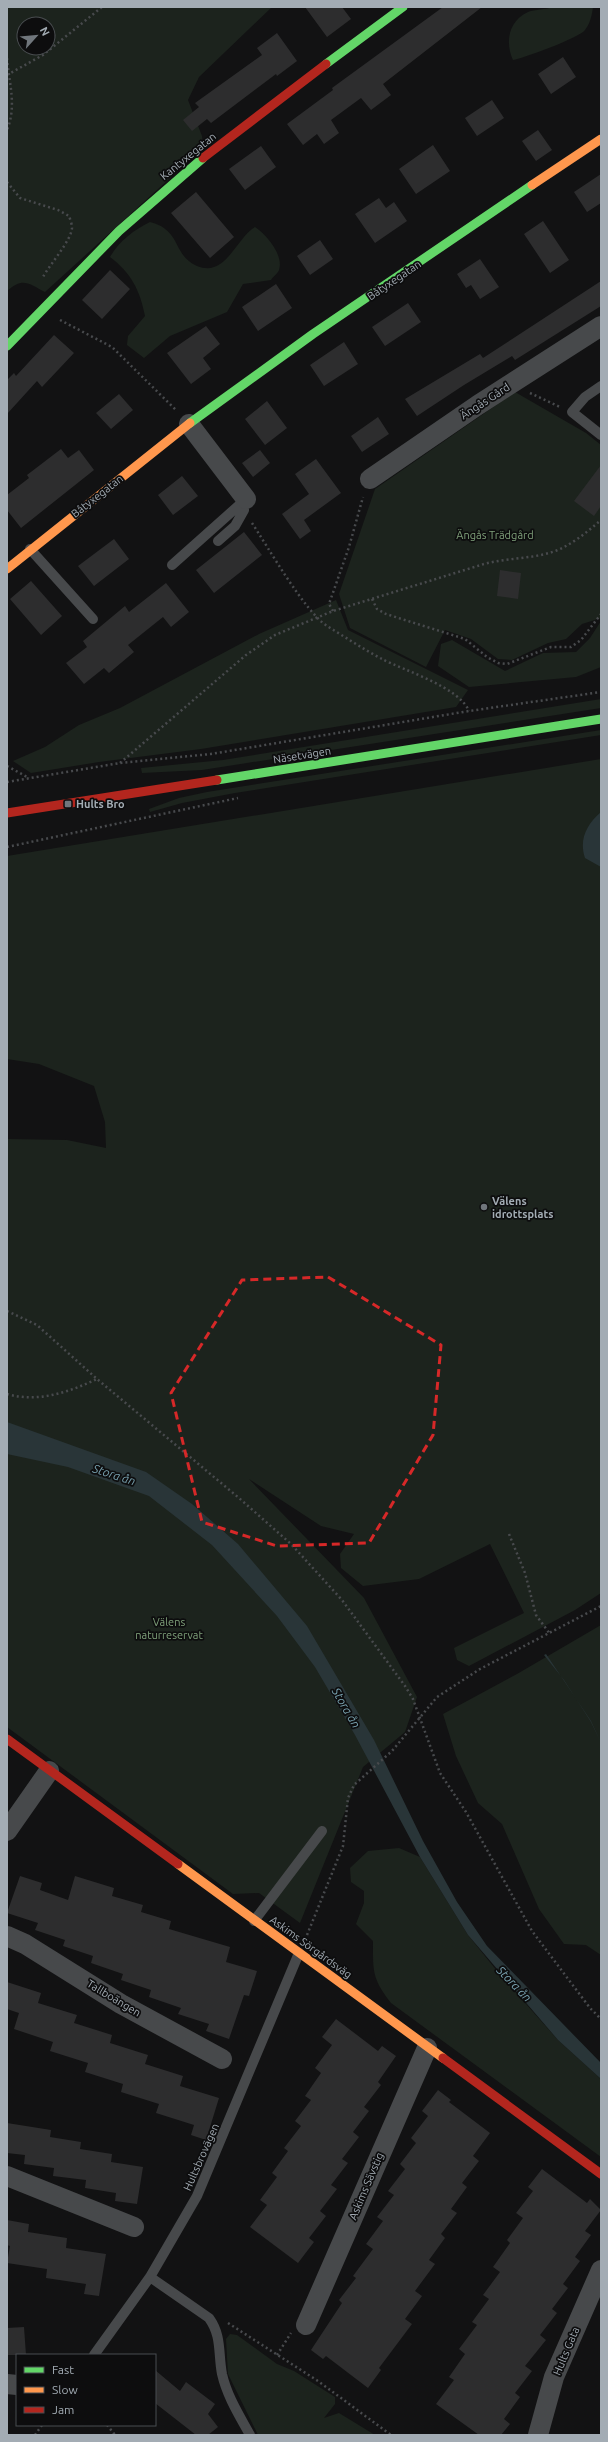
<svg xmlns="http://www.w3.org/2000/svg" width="608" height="2442" viewBox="0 0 608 2442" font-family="Ubuntu,sans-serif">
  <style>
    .green { fill: #1c231d; fill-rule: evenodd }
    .water { fill: #293538 }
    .building { fill: #2d2d2e }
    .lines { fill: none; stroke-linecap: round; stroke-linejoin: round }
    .path { stroke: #484a4d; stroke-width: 2.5; stroke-dasharray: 2 3; stroke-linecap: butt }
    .lane { stroke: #47494b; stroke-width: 10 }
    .street { stroke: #47494b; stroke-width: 20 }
    .fast { stroke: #63d668; stroke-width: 9 }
    .slow { stroke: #ff974d; stroke-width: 9 }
    .jam { stroke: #b3261e; stroke-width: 9 }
    .marked { fill: none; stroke: #d62828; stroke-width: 3; stroke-dasharray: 8 5; stroke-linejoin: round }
    .poi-dot { fill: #70767c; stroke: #0d0d0e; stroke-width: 1.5 }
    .labels { text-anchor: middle; stroke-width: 3.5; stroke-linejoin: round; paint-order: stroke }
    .street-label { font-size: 11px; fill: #a3acb4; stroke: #0d0d0e }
    .park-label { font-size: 11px; fill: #7fa07a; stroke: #0d0d0e }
    .poi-label { font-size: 11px; font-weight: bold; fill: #a3acb4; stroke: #0d0d0e; text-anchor: start }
    .water-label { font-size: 12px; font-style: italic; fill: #79a2b0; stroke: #0d0d0e }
  </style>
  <rect width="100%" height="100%" fill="#121213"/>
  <path class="green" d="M7,7h265l-73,70 -11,23 14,36 1,12 -158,144c-17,-9 -22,-15 -38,-1zM24,24h24v24h-24z
    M552,7h41c-1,8 -3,17 -8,23 -6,8 -61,28 -72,30 -8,-17 -5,-39 15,-48 7,-3 17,-2 24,-5z
    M150,222c32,8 22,33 47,44 29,12 39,-28 58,-39 11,7 29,28 24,43 -1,3 -6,7 -8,10l-28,4 -16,28 -57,24 -26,22 -17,-13 1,-9 17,-20c-5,-26 -14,-43 -35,-59 9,-16 24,-27 40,-35z
    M515,392l71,41 15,12v173l-19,6 -16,15 -18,4 -36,17 -14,-1 -27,-20 -26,-9 -19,37 -76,-39 -11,-34 36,-105z
    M336,600l12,30 120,60 -12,17 -255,42 -102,13 -68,11 -18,-12 32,-14 34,-22 41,-17 139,-74z
    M601,621v46l-25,10 -107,10 -31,-21 3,-22 11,-4 53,31 38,-18 33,-1 14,-14z
    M601,699v9l-399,62 -60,3 -1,-5 82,-8z
    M601,730v5l-366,58 -53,10 -32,9 -1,-3 30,-11 28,-6z
    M601,759v834l-26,17 -106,56 -12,-6 -3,-12 70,-35 -34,-69 -71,35 -56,7 -22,-18 -1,-14 14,-20 -33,-8 -72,-47 115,119 53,99 -12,35 -42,35 -63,156 -41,-30 -26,1 -226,-167v-588l60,1 39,8 -1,-26 -11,-36 -55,-22 -32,-5v-203z
    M601,1625v330l-15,-10 -22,-1 -25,-35 -37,-85 -24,-21 -22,-47 -13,-42 74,-40z
    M399,1848l21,9 48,78 33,41 57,64 43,39v78l-210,-154c-19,-25 -18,-31 -18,-62l-17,-17 8,-21v-12l-13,-9 -1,-14 18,-17z
    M230,2334l7,1 40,29 17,7 41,26v7l-11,14 15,-5 36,22h-117l-30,-61 -2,-35z"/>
  <path class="water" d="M601,812v55l-16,-9c-6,-18 1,-33 16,-46z
    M7,1422l139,50 46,32 46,40 69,82 67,114 49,101 34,61 30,44 114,117v16l-43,-39 -90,-105 -48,-78 -65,-122 -40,-68 -38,-51 -65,-71 -63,-49 -81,-29 -61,-13z
    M546,1654l45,67 10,22 -10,-21 -27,-42 -20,-25z"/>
  <path class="building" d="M305,7h37l9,12 -24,18z
    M443,7h39l-99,77 8,11 -20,15 -10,-12 -30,22 8,13 -15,11 -7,-10 -14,11 -16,-21 46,-34 -1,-2z
    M277,33l20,28 -20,15 -1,-2 -65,49 -4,-4 -15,12 -9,-11 16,-13 -4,-4 67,-48 -5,-7z
    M563,57l13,20 -25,17 -13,-20z
    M492,100l12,18 -27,18 -12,-18z
    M538,130l14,20 -16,11 -14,-20z
    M433,145l17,26 -34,23 -17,-25z
    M261,146l15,21 -31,23 -16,-21z
    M601,174v29l-14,9 -13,-20z
    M196,192l38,45 -24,21 -39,-45z
    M379,198l7,10 8,-6 13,19 -32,22 -20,-29z
    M543,221l26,39 -19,13 -26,-39z
    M320,240l13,19 -23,16 -13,-19z
    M480,259l19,28 -19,12 -9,-14 -5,3 -9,-14z
    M110,270l20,19 -28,30 -20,-19z
    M601,281v25l-86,54 -3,-4 -48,29 -47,31 -12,-17 75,-45 3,4z
    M276,284l16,24 -34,23 -16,-24z
    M408,303l13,19 -36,24 -13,-19z
    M206,326l14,18 -17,14 8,11 -20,15 -24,-31z
    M54,335l20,18 -32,34 -5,-6 -30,33v-34l7,-7 2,3z
    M344,342l14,22 -34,22 -14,-21z
    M119,394l14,16 -22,19 -15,-16z
    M267,401l20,27 -22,17 -20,-26z
    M378,417l11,17 -27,18 -11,-16z
    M61,449l7,9 11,-8 15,20 -73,58 -14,-18v-15l22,-17 -2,-3z
    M260,450l10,13 -17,14 -11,-14z
    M316,459l25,34 -37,27 7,11 -11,8 -18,-25 27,-20 -14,-20z
    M601,465v41l-7,10 -20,-15z
    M182,476l16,20 -25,19 -15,-20z
    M244,532l18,23 -48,38 -18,-23z
    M114,539l15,20 -35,27 -16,-20z
    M500,570l21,3 -3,26 -21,-3z
    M31,581l31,35 -21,19 -31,-36z
    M166,583l23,29 -18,15 -8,-10 -35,28 6,7 -25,21 -5,-5 -20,16 -18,-21 21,-16 -4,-6 42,-35 4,6z
    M20,1876l22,7 -2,7 28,10 7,-24 39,12 -2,8 31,9 -2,7 30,9 -2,8 61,18 -4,15 31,9 -8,25 -5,-1 -15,44 -23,-8 3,-7 -31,-10 3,-6 -32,-11 2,-7 -30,-10 2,-6 -32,-11 2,-7 -30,-10 2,-6 -30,-10 3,-7 -31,-10z
    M7,1982l34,11 -3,10 39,12 -3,8 38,12 -2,8 38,12 -3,9 38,12 -3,10 39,12 -13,42 -15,-5 3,-10 -38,-12 3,-9 -38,-12 2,-8 -38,-12 3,-9 -38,-12 3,-9 -39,-13 5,-16 -12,-4z
    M336,2019l42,32 4,-5 14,10 -18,26 3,3 -17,22 5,4 -16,21 6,5 -17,22 6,4 -17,22 6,4 -17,22 6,5 -17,22 5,4 -16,21 -48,-36 17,-22 -7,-5 17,-23 -5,-4 16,-22 -4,-3 17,-22 -6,-5 16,-21 -6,-4 16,-23 -6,-5 17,-23 -10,-8z
    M438,2090l13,10 -2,2 41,31 -17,23 6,5 -17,22 5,4 -16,22 6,4 -16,21 4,4 -16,22 6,4 -20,27 7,5 -17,23 7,5 -33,44 2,2 -13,18 -42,-32 -3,3 -12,-9 31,-47 -3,-3 17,-22 -3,-2 20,-27 -7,-5 17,-23 -6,-4 17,-22 -6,-4 17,-22 -5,-5 16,-21 -5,-5 17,-22 -6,-5z
    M7,2123l44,7 -1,7 31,5 -1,7 32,5 -1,8 32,5 -6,37 -22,-3 1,-8 -31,-5 1,-8 -33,-4 1,-8 -30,-4 1,-9 -18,-2z
    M542,2169l45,34 3,-4 11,11 -16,21 6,4 -16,22 5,4 -17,23 5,4 -16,21 5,4 -17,22 6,5 -21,26 7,5 -17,22 5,4 -16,22 6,5 -9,11h-22l-43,-31 18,-24 -5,-3 16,-23 -6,-5 18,-24 -5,-3 17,-23 -6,-4 17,-23 -7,-5 17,-24 -3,-3 16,-22 -7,-5 17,-22 -5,-4z
    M7,2220l22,4 -1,8 39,6 -1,10 40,6 -7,42 -15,-2 2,-10 -40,-6 1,-9 -40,-6 3,-17 -3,-1z
    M24,2327l2,28h-19v-27z
    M155,2370l25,21 6,-9 29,22 -7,10 10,13 -10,8h-12l-41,-32z"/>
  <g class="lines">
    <path class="path" d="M7,58c2,25 10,48 0,72
      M7,75l36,-20 59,-48
      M7,182l13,16 38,12 11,6c1,3 3,8 3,12 -1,13 -22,36 -29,49
      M60,320l52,27 64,63
      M530,393l30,14
      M252,523c16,24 53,89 75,103 18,11 36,23 55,33 23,12 77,28 87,52
      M372,599l5,10 9,5 79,25 22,18 11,6 9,1 44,-17h20l10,-7 20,-26
      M333,611l-4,-7 20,-57 14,-50
      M120,763l126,-108 29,-20 58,-24 151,-47c22,-6 44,-5 65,-11 19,-5 37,-20 52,-33
      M7,766l22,12
      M7,782l113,-19 91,-9 258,-43 132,-19
      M7,847l231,-49
      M7,1311l30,14 60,54 142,119 52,46 51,56 63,86 8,13 27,74 26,39 66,119 58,77 11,11
      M7,1394c31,9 62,-2 90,-15
      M509,1534l16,39 11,42 14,19
      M307,1935l36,-89 5,-48 6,-13 38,-34 45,-54 43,-28 121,-63
      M228,2323l90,58 73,54
      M277,2355l14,-22
      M107,2425l8,10
      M35,2435l7,-10"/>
    <path class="lane" d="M601,386l-16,11 -13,15 29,23
      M218,541l17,-15 9,-16 -4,-5
      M30,549l63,70
      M172,565l74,-66
      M254,1921l68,-90
      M150,2277l59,41c13,18 9,35 13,56 5,22 17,41 28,61
      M94,2355l56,-78 47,-81 102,-243"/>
    <path class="street" d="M189,424l57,75
      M370,479l108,-74 123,-79
      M7,1831l42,-60
      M7,1936l18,8 96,60 101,55
      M7,2176l127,51
      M306,2325l121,-277
      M7,2384l10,1
      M538,2435l16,-58 47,-107"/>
    <path class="fast" d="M326,64l77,-57
      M7,346l112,-115 84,-73
      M190,423l123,-89 219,-149
      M217,780l384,-61"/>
    <path class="slow" d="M532,185l69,-46
      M7,569l183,-146
      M178,1864l265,194"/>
    <path class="jam" d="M203,158l123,-94
      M7,813l210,-33
      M7,1739l171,125
      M443,2058l158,116"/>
  </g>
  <path class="marked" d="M328,1277l113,68 -8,90 -64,108 -92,3 -75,-24 -31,-129 71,-113z"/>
  <g class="poi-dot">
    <rect x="64" y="800" width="8" height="8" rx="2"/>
    <circle cx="484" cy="1207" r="4"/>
  </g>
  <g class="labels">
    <g class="street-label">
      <text transform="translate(188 156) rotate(-39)" y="4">Kantyxegatan</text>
      <text transform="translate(394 280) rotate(-34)" y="4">Båtyxegatan</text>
      <text transform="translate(485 401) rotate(-33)" y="4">Ängås Gård</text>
      <text transform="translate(97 496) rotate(-38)" y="4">Båtyxegatan</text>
      <text transform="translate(302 755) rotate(-9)" y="4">Näsetvägen</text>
      <text transform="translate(311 1947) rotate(36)" y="4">Askims Sörgårdsväg</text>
      <text transform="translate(114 1998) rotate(31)" y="4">Tallboängen</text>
      <text transform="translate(201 2157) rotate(-66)" y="4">Hultsbrovägen</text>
      <text transform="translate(366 2186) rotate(-67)" y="4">Askims Sävstig</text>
      <text transform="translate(566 2351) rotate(-67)" y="4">Hults Gata</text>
    </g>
    <g class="park-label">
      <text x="495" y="539">Ängås Trädgård</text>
      <text x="169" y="1626">Välens<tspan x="169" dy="13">naturreservat</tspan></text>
    </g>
    <g class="poi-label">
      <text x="76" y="808">Hults Bro</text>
      <text x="492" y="1205">Välens<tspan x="492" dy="13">idrottsplats</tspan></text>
    </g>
    <g class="water-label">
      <text transform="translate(114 1475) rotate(18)" y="4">Stora ån</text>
      <text transform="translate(346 1708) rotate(60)" y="4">Stora ån</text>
      <text transform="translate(514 1984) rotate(46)" y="4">Stora ån</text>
    </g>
  </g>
  <rect width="608" height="2442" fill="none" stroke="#a3acb4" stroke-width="16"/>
  <rect x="16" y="2354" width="140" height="72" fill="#0d0d0e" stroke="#494d50"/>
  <rect x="24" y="2367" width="20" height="6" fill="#63d668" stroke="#494d50"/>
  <text x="52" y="2374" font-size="12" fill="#a3acb4">Fast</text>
  <rect x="24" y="2387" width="20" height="6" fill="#ff974d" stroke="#494d50"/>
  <text x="52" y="2394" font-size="12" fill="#a3acb4">Slow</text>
  <rect x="24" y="2407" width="20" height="6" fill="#b3261e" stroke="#494d50"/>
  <text x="52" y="2414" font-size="12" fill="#a3acb4">Jam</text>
  <g transform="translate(36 36) rotate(63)"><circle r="19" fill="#0d0d0e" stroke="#494d50"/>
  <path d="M0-3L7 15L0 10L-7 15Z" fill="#70767c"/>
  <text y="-6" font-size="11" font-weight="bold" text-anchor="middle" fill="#a3acb4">N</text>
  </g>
</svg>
